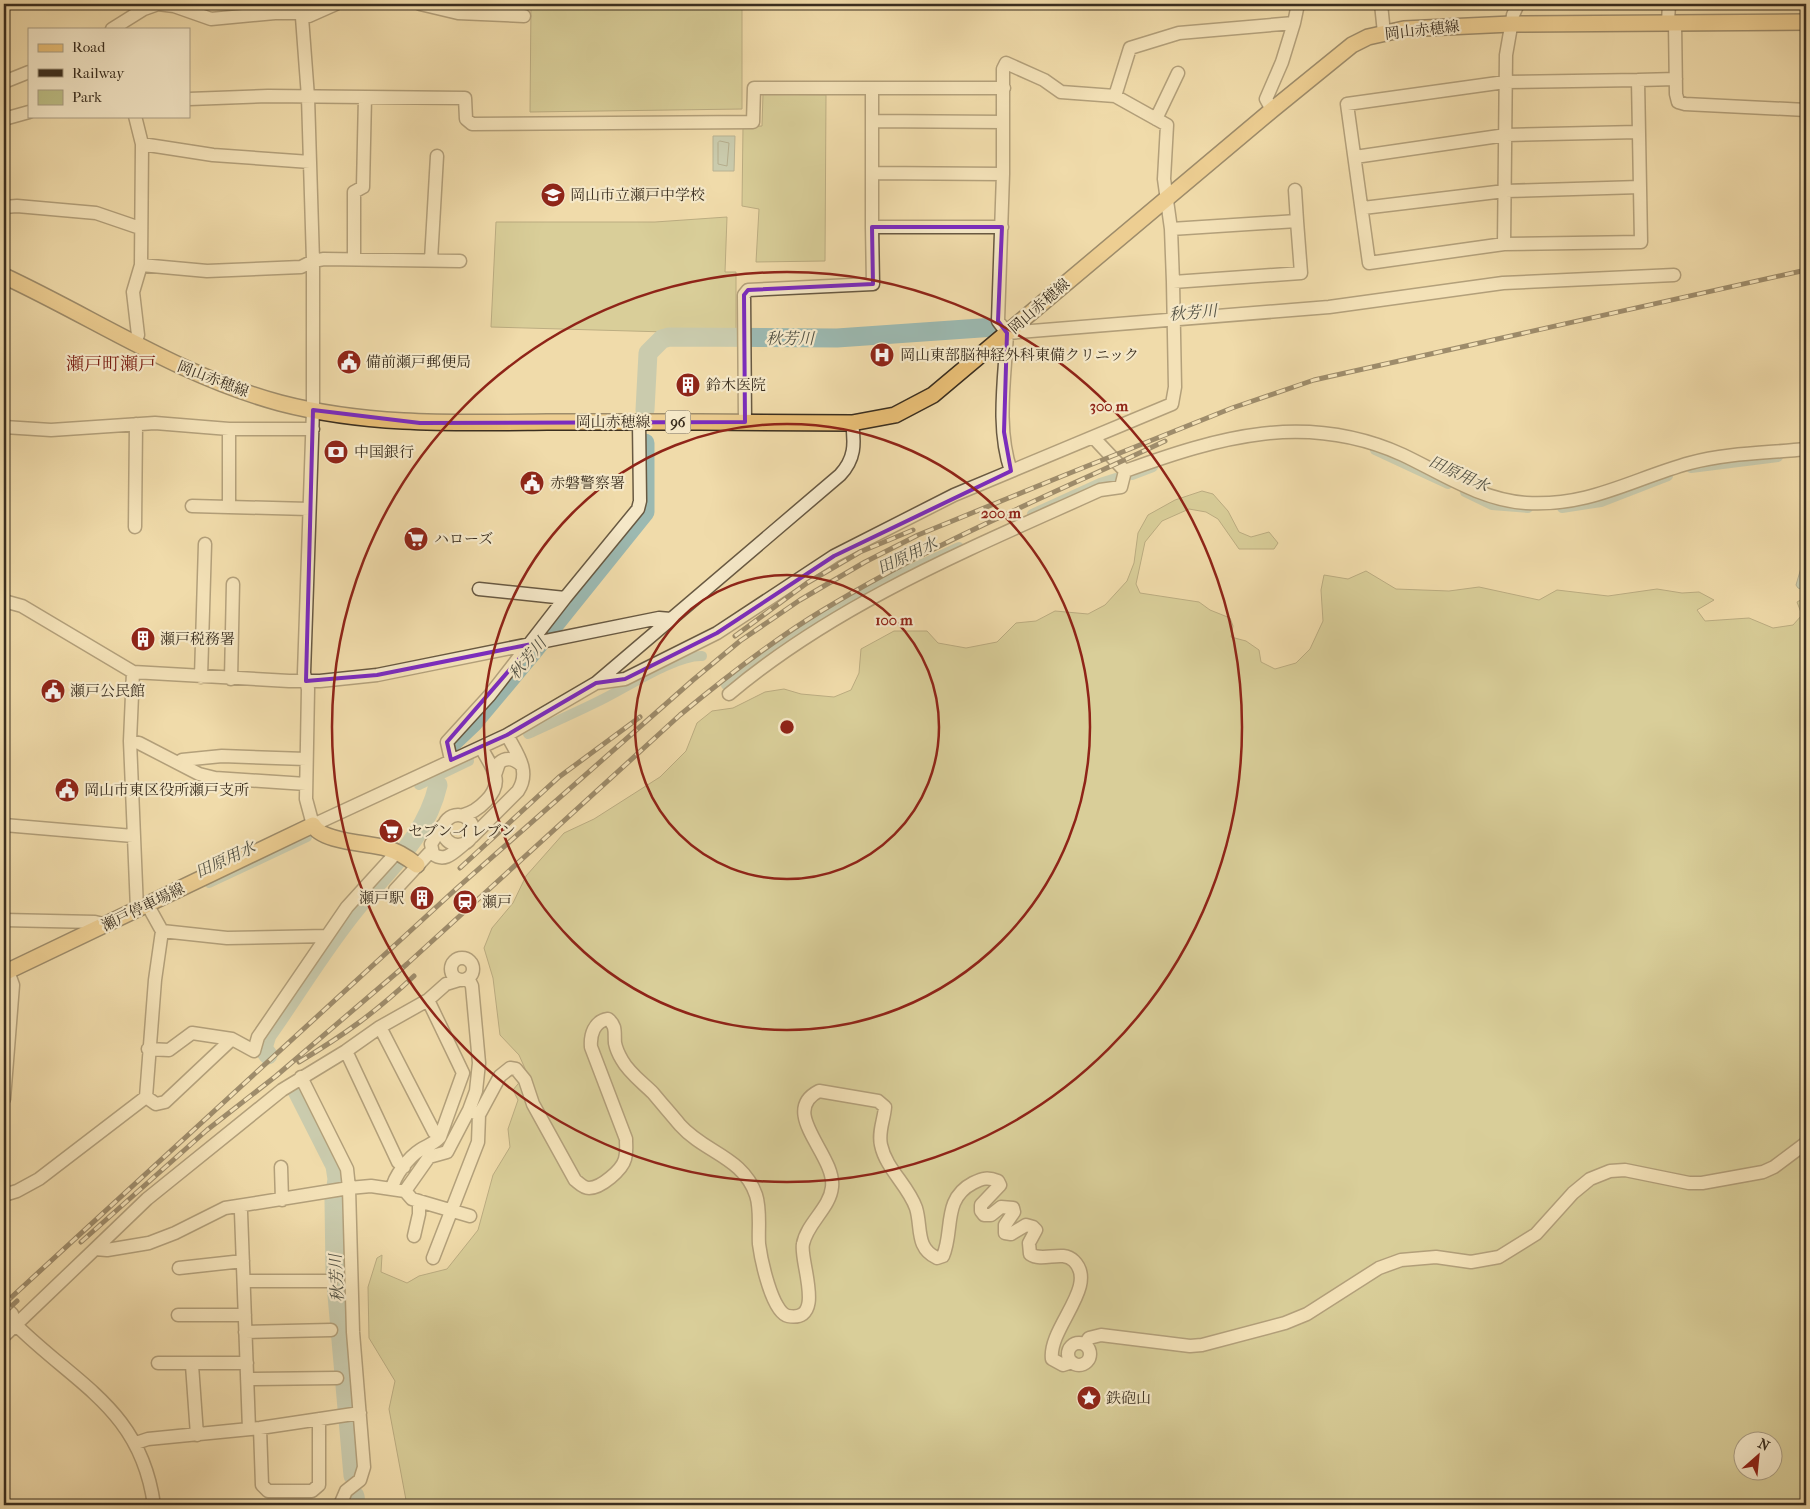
<svg xmlns="http://www.w3.org/2000/svg" width="1810" height="1509" viewBox="0 0 1810 1509" font-family="'IM FELL French Canon','Noto Serif JP',serif">
  <style>
    .green { fill: #bdbf86; stroke: #7c7652; fill-rule: evenodd }
    .water { fill: #9cb9b1; stroke: #758177 }
    .lines { fill: none; stroke-linecap: round; stroke-linejoin: round }
    .shore { stroke: #6b7468; stroke-width: 1 }
    .canal { stroke: #9cb9b1; stroke-width: 10 }
    .river { stroke: #9cb9b1; stroke-width: 19 }
    .minor-casing { stroke: #685942; stroke-width: 15 }
    .major-casing { stroke: #3a2e1f; stroke-width: 18 }
    .minor { stroke: #f5e8c8; stroke-width: 12 }
    .major { stroke: #e8be75; stroke-width: 15 }
    .rail-casing { stroke: #3a2e1f; stroke-width: 5 }
    .rail { stroke: #f5e8c8; stroke-width: 3; stroke-dasharray: 9; stroke-linecap: butt }
    .marked { fill: none; stroke: #7b2cbf; stroke-width: 4; stroke-linejoin: round }
    .ring { fill: none; stroke: #8f2418; stroke-width: 2.5 }
    .labels { text-anchor: middle; stroke-width: 4.5; stroke-linejoin: round; paint-order: stroke }
    .shield { fill: #f5e8c8; stroke: #726652; stroke-width: 1 }
    .shield-label { font-size: 14px; font-weight: bold; fill: #3a2e1f }
    .street-label { font-size: 15px; fill: #3a2e1f; stroke: #f5e8c8 }
    .poi-label { font-size: 15px; fill: #3a2e1f; stroke: #f5e8c8; text-anchor: start }
    .water-label { font-size: 16px; font-style: italic; fill: #525144; stroke: #f5e8c8 }
    .quarter-label { font-size: 18px; fill: #7a1f14; stroke: #f5e8c8 }
    .centre { fill: #8f2418; stroke: #f5e8c8; stroke-width: 2.5 }
    .ring-label { font-size: 15px; text-anchor: middle; font-weight: bold; fill: #8f2418; stroke: #f5e8c8; stroke-width: 4.5; stroke-linejoin: round; paint-order: stroke }
  </style>
  <rect width="100%" height="100%" fill="#f0dbaa"/>
  <filter id="stains"><feTurbulence type="fractalNoise" baseFrequency=".004" numOctaves="4"/><feColorMatrix values="0 0 0 0 .2 0 0 0 0 .09 0 0 0 0 .02 0 0 0 .5 -.17"/></filter>
  <radialGradient id="worn" r=".72"><stop offset=".6" stop-color="#630" stop-opacity="0"/><stop offset="1" stop-color="#630" stop-opacity=".3"/></radialGradient>
  <path class="green" d="M531,4h211v105l-212,3z
    M763,94l63,1 -1,166 -69,1 3,-53 -17,-3 1,-79 19,-1z
    M727,217l-2,55h11v62l-245,-7 5,-105h159z
    M1202,491l11,3 15,17 11,21 12,5 18,-5 9,11 -4,6h-35l-21,-30 -12,-7 -17,-3 -27,12 -17,21 -9,42 4,9 59,9 11,8 20,8 3,8 -2,11 15,4 13,9 2,12 14,7 21,-6 14,-14 13,-28 -2,-31 3,-15 24,4 18,-8 30,18 53,2 30,-4 60,13 18,-10 51,6 49,-7 25,4 17,-1 15,8 -17,10 8,11 44,-3 24,10 20,-3 9,-10 -5,-13 9,-5v908h-1385l-15,-5 -17,-91 6,-28 -26,-43 -1,-51 9,-29 5,-3 -1,17 26,11 12,-7 28,-7 31,-39 15,-55 17,-28 -2,-18 10,-29 -5,-10 14,-17 -8,-18 -19,-20 -7,-57 -9,-30 8,-20 21,-25 13,-27 38,-43 30,-14 66,-42 26,-26 11,-28 15,-12 21,-3 32,-16 19,-3 17,5 33,3 17,-7 8,-17 2,-24 33,-18h33l11,12 28,5 31,-6 19,-19 20,-2 19,-10 33,3 17,-9 22,-24 7,-18 4,-30 10,-18 27,-15zM1742,1442h30v30h-30z"/>
  <path class="water" d="M713,136h22l-1,35h-21z
    M1806,551v40l-8,-3 -2,-3z"/>
  <g class="lines">
    <path class="shore" d="M720,141l9,2 -2,23 -9,-2v-21z"/>
    <path class="canal" d="M1375,450l73,34
      M1691,468l87,-11
      M1132,475l21,-8
      M1465,492l27,13 36,3
      M1562,508l39,-6 67,-26
      M1032,514l68,-31 16,-5
      M726,685c33,-24 65,-49 100,-71 42,-26 88,-46 133,-67
      M528,734c24,-11 49,-22 73,-34 25,-12 74,-45 101,-44
      M419,785l50,-24
      M209,883l98,-46"/>
    <path class="river" d="M645,410l3,-57 14,-14 7,-2 168,1 158,-11
      M454,741l20,-19 61,-73 110,-137v-69
      M268,1055l-5,-7 4,-13c30,-42 57,-88 90,-128 32,-40 69,-70 81,-122
      M296,1089l39,77 2,13 -3,21 1,73 18,203
      M355,1496l1,9"/>
    <defs>
      <path id="minor" d="M301,4l7,93 5,164v149l-9,263 4,16 -2,110 7,26 194,-90 89,-52 244,-208c15,-16 15,-31 12,-52
        M420,4l38,9 66,3
        M1381,4l3,29
        M1668,22l1,-18
        M1294,23l4,-19
        M1675,23l1,71 2,8 7,2 121,6
        M112,29l32,-20 14,-5 16,2 37,13 64,-6h22l12,3 27,-12
        M1638,80l3,162 -137,2 -135,19 -22,-159 158,-22z
        M1638,80l38,-1
        M4,82l25,-10
        M872,88v139h130
        M189,99l79,-3 197,2 1,21 6,5 281,-2 1,-34h250
        M4,119l25,-7
        M1156,119l22,-46
        M872,121l131,1
        M142,144l71,11 97,7
        M1355,157l151,-22 132,-3
        M872,173l131,1
        M1295,190l2,31
        M4,207l13,-1 79,7 44,15
        M1363,208l142,-17 135,-4
        M1171,229l126,-8 4,52 -128,9
        M1504,244l2,-189 7,-40 5,-11
        M354,259v-67l9,-5 2,-90
        M431,260l6,-104
        M141,265l66,6 94,-4 12,-6 11,-2 136,2
        M1007,333l322,-26 174,-24 171,-8
        M134,344l4,-9 -5,-43 8,-27 1,-121 -7,-28
        M745,422l-1,-127 4,-5 125,-6 -1,-57
        M4,427l47,3 104,-7 74,6h84
        M229,429v78
        M1093,437l32,34
        M1011,471c-15,-43 -6,-94 -4,-138l-9,-12 5,-147v-105l3,-6 38,17 17,12 54,4 15,-48 49,-15 115,-10 -12,39 -16,37 6,11
        M1125,471c94,-34 181,-60 278,-16 40,19 78,45 123,48 63,4 106,-24 164,-40 37,-10 78,-10 116,-14
        M192,506l117,3
        M135,527l1,-103
        M479,589l86,9
        M4,601l18,5 111,66 156,9h31l57,-6 282,-57 12,1
        M133,672l-3,69 7,168
        M201,677l4,-133
        M231,679l2,-95
        M596,683l29,-4 92,-46 117,-77 120,-61 218,-91 3,-17 -2,-105 -2,-53 -7,-50 3,-54 -52,-29
        M729,694c109,-92 243,-146 371,-204l21,-3 4,-16
        M130,741l9,2 60,31 16,4 91,6
        M451,760l-4,-18 42,-46 76,-98 73,-89 2,-8 -1,-79
        M178,763l4,-3 40,-4 84,3
        M495,775l4,-12c8,-7 16,-4 23,3
        M443 830a15 15 0 1 1 30 0a15 15 0 1 1-30 0Z
        M463,815c14,-3 37,-22 32,-39 -2,-10 -10,-20 -14,-29
        M4,825l129,11
        M443,825l-12,19 2,10c12,9 21,-2 31,-10
        M472,837l46,-46c13,-20 -1,-37 -11,-56
        M395,890l36,-39
        M4,920l91,2 12,3
        M162,931l65,7 100,-2
        M451 969a11 11 0 1 1 22 0a11 11 0 1 1-22 0Z
        M4,968l4,3 5,14 -9,114
        M380,1027l54,105 6,5
        M148,1049l21,1 23,-17 40,6 22,12 4,-14 89,-130 50,-55
        M346,1051l52,111 6,5
        M301,1077l46,92 2,19 4,144 11,135 -4,13 -14,11 -6,14
        M146,1097l10,7 9,-2 67,-63
        M469,1110l10,5 21,-39 10,-8 6,1 9,11 8,24 42,76c4,3 8,8 14,8 12,0 33,-18 36,-29 2,-7 1,-13 1,-20l-35,-92c-1,-12 3,-26 17,-28 9,7 6,14 7,24 1,5 4,12 7,17 7,13 21,23 31,33 9,11 18,21 27,32 25,28 63,32 76,70 5,15 2,34 3,49 2,15 13,69 29,72 39,7 11,-56 15,-72 4,-21 27,-36 29,-57 4,-32 -54,-75 -13,-96l59,10 7,6c-1,13 -7,25 -4,38 5,24 27,40 35,63 6,19 -1,40 21,50l6,-2c11,-25 -1,-57 30,-73 10,-5 15,-6 25,-2l2,4 -19,20v6l3,4h7l10,-8 12,1 1,4 -9,13v8l6,1 15,-9 7,2 3,3 -7,13 1,11c13,9 32,-5 44,7 25,25 -26,67 -22,98l11,6 9,-3
        M281,1167l1,33
        M392,1189c2,-13 17,-32 28,-39 8,-5 14,-6 20,-13l23,-64 -35,-73
        M405,1191l7,8 58,17
        M4,1195l13,-4 22,-12 107,-82 9,-117 7,-49 -15,-27
        M238,1206l3,6 8,217
        M414,1236l5,-22v-13
        M95,1249l52,-50 135,-109 64,-39 34,-24 48,-27 18,-16 13,-4
        M433,1258l45,-116 1,-27
        M179,1268l64,-7
        M244,1281h87
        M4,1306l8,8 4,11c62,61 125,85 138,180
        M178,1315h67
        M245,1332l86,-2
        M4,1336l91,-87 12,1 42,-7 26,-10 50,-25 124,-20 22,-2 34,5 24,-34 18,-5 22,-42 7,-19 3,-28 -7,-77 -4,-8
        M1068 1354a11 11 0 1 1 22 0a11 11 0 1 1-22 0Z
        M1085,1344l4,-6 12,-3 89,11 12,-1 83,-22 22,-9 72,-46 22,-8 35,-3 35,5 28,-5 37,-23 37,-41 17,-14 20,-8 15,-1 64,13h13l61,-11 11,-5 32,-24
        M158,1363h89
        M192,1365l5,70
        M247,1379l90,-1
        M260,1428l2,57 6,6h44l7,-6v-66
        M136,1443l12,-4 112,-11 100,-15"/>
      <path id="major" d="M4,276c92,43 176,100 276,127 88,23 177,20 267,19 102,0 203,0 305,1l43,-8 38,-20 339,-285 80,-65 16,-8 36,-8 107,-5 295,-2
        M4,973l309,-148c8,17 56,18 73,23 11,3 22,10 31,17"/>
    </defs>
    <use href="#minor" class="minor-casing"/>
    <use href="#major" class="major-casing"/>
    <use href="#minor" class="minor"/>
    <use href="#major" class="major"/>
    <defs>
      <path id="rail" d="M735,636l72,-53 53,-31 53,-22
        M460,868l99,-91 81,-60
        M299,1062c45,-27 77,-50 115,-86
        M81,1242l126,-112 69,-54 131,-112 273,-249c46,-38 93,-75 143,-105 109,-67 228,-115 342,-169
        M4,1304l452,-415 237,-209 47,-39 60,-41 65,-38 53,-27 137,-56 177,-71 82,-28 492,-110
        M4,1313l13,-12"/>
    </defs>
    <use href="#rail" class="rail-casing"/>
    <use href="#rail" class="rail"/>
  </g>
  <path d="M0 0H1810V1509H0ZM872,227h130l-4,94 9,12 -3,99 7,39 -177,85 -117,77 -92,46 -29,4 -89,52 -56,25 -4,-18 85,-98 -155,31 -71,6 7,-271 107,13 325,-1 -1,-127 4,-5 125,-6z" fill="#f0dbaa" fill-opacity=".55" fill-rule="evenodd"/>
  <path class="marked" d="M872,227h130l-4,94 9,12 -3,99 7,39 -177,85 -117,77 -92,46 -29,4 -89,52 -56,25 -4,-18 85,-98 -155,31 -71,6 7,-271 107,13 325,-1 -1,-127 4,-5 125,-6z"/>
  <g class="ring">
    <circle cx="787" cy="727" r="152"/>
    <circle cx="787" cy="727" r="303"/>
    <circle cx="787" cy="727" r="455"/>
  </g>
  <defs>
    <symbol id="school-disc" viewBox="-11 -11 22 22"><circle r="9.5" fill="#8f2418" stroke="#f5e8c8"/><path d="M0-5L7-2L0 1L-7-2ZM-4 1L0 2.5L4 1V4Q0 6-4 4Z" fill="#fff"/></symbol>
    <symbol id="hospital-disc" viewBox="-11 -11 22 22"><circle r="9.5" fill="#8f2418" stroke="#f5e8c8"/><path d="M-5-5h3v3.5h4V-5h3V5h-3V1.5h-4V5h-3Z" fill="#fff"/></symbol>
    <symbol id="civic-disc" viewBox="-11 -11 22 22"><circle r="9.5" fill="#8f2418" stroke="#f5e8c8"/><path d="M-.6-6.5H3V-4.5H.6V-3L4-1V1h2V6H-6V1h2V-1L-.6-3ZM-1.2 2.5V6h2.4V2.5Z" fill="#fff"/></symbol>
    <symbol id="building-disc" viewBox="-11 -11 22 22"><circle r="9.5" fill="#8f2418" stroke="#f5e8c8"/><path d="M-4-6H4V6H1V3H-1V6H-4ZM-2.5-4.3h1.7v1.8h-1.7ZM.8-4.3h1.7v1.8H.8ZM-2.5-1h1.7V.8h-1.7ZM.8-1h1.7V.8H.8Z" fill="#fff"/></symbol>
    <symbol id="bank-disc" viewBox="-11 -11 22 22"><circle r="9.5" fill="#8f2418" stroke="#f5e8c8"/><path d="M-6-4H6V4H-6ZM0-2.3a2.3 2.3 0 1 0 0 4.6a2.3 2.3 0 1 0 0-4.6Z" fill="#fff"/></symbol>
    <symbol id="supermarket-disc" viewBox="-11 -11 22 22"><circle r="9.5" fill="#8f2418" stroke="#f5e8c8"/><path d="M-6-5.5h2.5l.6 2H6L4.5 2H-2.5L-4.4-4H-6ZM-1.5 3.2a1.3 1.3 0 1 0 .1 0ZM3 3.2a1.3 1.3 0 1 0 .1 0Z" fill="#fff"/></symbol>
    <symbol id="station-disc" viewBox="-11 -11 22 22"><circle r="9.5" fill="#8f2418" stroke="#f5e8c8"/><path d="M-3-6H3Q5-6 5-4V2Q5 4 3 4L4.5 6H3L1.5 4h-3L-3 6H-4.5L-3 4Q-5 4-5 2V-4Q-5-6-3-6ZM-3.5-4v3h7v-3ZM-3.5 1v1.5H-2V1ZM2 1v1.5H3.5V1Z" fill="#fff"/></symbol>
    <symbol id="sight-disc" viewBox="-11 -11 22 22"><circle r="9.5" fill="#8f2418" stroke="#f5e8c8"/><path d="M0-6L1.8-2.2L6-1.7L2.9 1.2L3.7 5.4L0 3.3L-3.7 5.4L-2.9 1.2L-6-1.7L-1.8-2.2Z" fill="#fff"/></symbol>
  </defs>
  <g fill-rule="evenodd">
    <use href="#school-disc" x="539" y="181" width="28" height="28"/>
    <use href="#hospital-disc" x="868" y="341" width="28" height="28"/>
    <use href="#civic-disc" x="335" y="348" width="28" height="28"/>
    <use href="#building-disc" x="674" y="371" width="28" height="28"/>
    <use href="#bank-disc" x="322" y="438" width="28" height="28"/>
    <use href="#civic-disc" x="518" y="469" width="28" height="28"/>
    <use href="#supermarket-disc" x="402" y="525" width="28" height="28"/>
    <use href="#building-disc" x="129" y="625" width="28" height="28"/>
    <use href="#civic-disc" x="39" y="677" width="28" height="28"/>
    <use href="#civic-disc" x="53" y="776" width="28" height="28"/>
    <use href="#supermarket-disc" x="377" y="817" width="28" height="28"/>
    <use href="#building-disc" x="408" y="884" width="28" height="28"/>
    <use href="#station-disc" x="451" y="888" width="28" height="28"/>
    <use href="#sight-disc" x="1075" y="1384" width="28" height="28"/>
  </g>
  <g class="labels">
    <rect class="shield" x="665.5" y="410.5" width="25" height="23" rx="4"/>
    <g class="shield-label">
      <text x="678" y="427">96</text>
    </g>
    <g class="street-label">
      <text transform="translate(1422 30) rotate(-6)" y="5">岡山赤穂線</text>
      <text transform="translate(1039 306) rotate(-41)" y="5">岡山赤穂線</text>
      <text transform="translate(213 379) rotate(21)" y="5">岡山赤穂線</text>
      <text x="613" y="427">岡山赤穂線</text>
      <text transform="translate(143 907) rotate(-26)" y="5">瀬戸停車場線</text>
    </g>
    <g class="poi-label">
      <text x="570" y="200">岡山市立瀬戸中学校</text>
      <text x="900" y="360">岡山東部脳神経外科東備クリニック</text>
      <text x="366" y="367">備前瀬戸郵便局</text>
      <text x="706" y="390">鈴木医院</text>
      <text x="354" y="457">中国銀行</text>
      <text x="550" y="488">赤磐警察署</text>
      <text x="434" y="544">ハローズ</text>
      <text x="160" y="644">瀬戸税務署</text>
      <text x="70" y="696">瀬戸公民館</text>
      <text x="84" y="795">岡山市東区役所瀬戸支所</text>
      <text x="408" y="836">セブン-イレブン</text>
      <text x="404" y="903" text-anchor="end">瀬戸駅</text>
      <text x="482" y="907">瀬戸</text>
      <text x="1106" y="1403">鉄砲山</text>
    </g>
    <g class="water-label">
      <text transform="translate(1193 312) rotate(-5)" y="6">秋芳川</text>
      <text x="790" y="344">秋芳川</text>
      <text transform="translate(1459 473) rotate(25)" y="6">田原用水</text>
      <text transform="translate(907 555) rotate(-25)" y="6">田原用水</text>
      <text transform="translate(527 658) rotate(-50)" y="6">秋芳川</text>
      <text transform="translate(225 859) rotate(-25)" y="6">田原用水</text>
      <text transform="translate(336 1278) rotate(-93)" y="6">秋芳川</text>
    </g>
    <g class="quarter-label">
      <text x="111" y="370">瀬戸町瀬戸</text>
    </g>
  </g>
  <circle cx="787" cy="727" r="8" class="centre"/>
  <g class="ring-label">
    <text x="1109" y="411">300 m</text>
    <text x="1001" y="518">200 m</text>
    <text x="894" y="625">100 m</text>
  </g>
  <rect width="1810" height="1509" fill="none" stroke="#f0dbaa" stroke-width="20"/>
  <rect x="5" y="5" width="1800" height="1499" fill="none" stroke="#3a2e1f" stroke-width="2.5"/>
  <rect x="10" y="10" width="1790" height="1489" fill="none" stroke="#3a2e1f"/>
  <rect x="28" y="28" width="162" height="90" fill="#f5e8c8" stroke="#aa9e84"/>
  <rect x="38" y="44" width="25" height="8" fill="#e8be75" stroke="#aa9e84"/>
  <text x="72" y="52" font-size="15" fill="#3a2e1f">Road</text>
  <rect x="38" y="69" width="25" height="8" fill="#3a2e1f" stroke="#aa9e84"/>
  <text x="72" y="78" font-size="15" fill="#3a2e1f">Railway</text>
  <rect x="38" y="90" width="25" height="15" fill="#bdbf86" stroke="#aa9e84"/>
  <text x="72" y="102" font-size="15" fill="#3a2e1f">Park</text>
  <g transform="translate(1758 1456) rotate(27)"><circle r="24" fill="#f5e8c8" stroke="#aa9e84"/>
  <path d="M0-4L9 19L0 12L-9 19Z" fill="#8f2418"/>
  <text y="-8" font-size="14" font-weight="bold" text-anchor="middle" fill="#3a2e1f">N</text>
  </g>
  <rect width="100%" height="100%" filter="url(#stains)"/>
  <rect width="100%" height="100%" fill="url(#worn)"/>
</svg>
